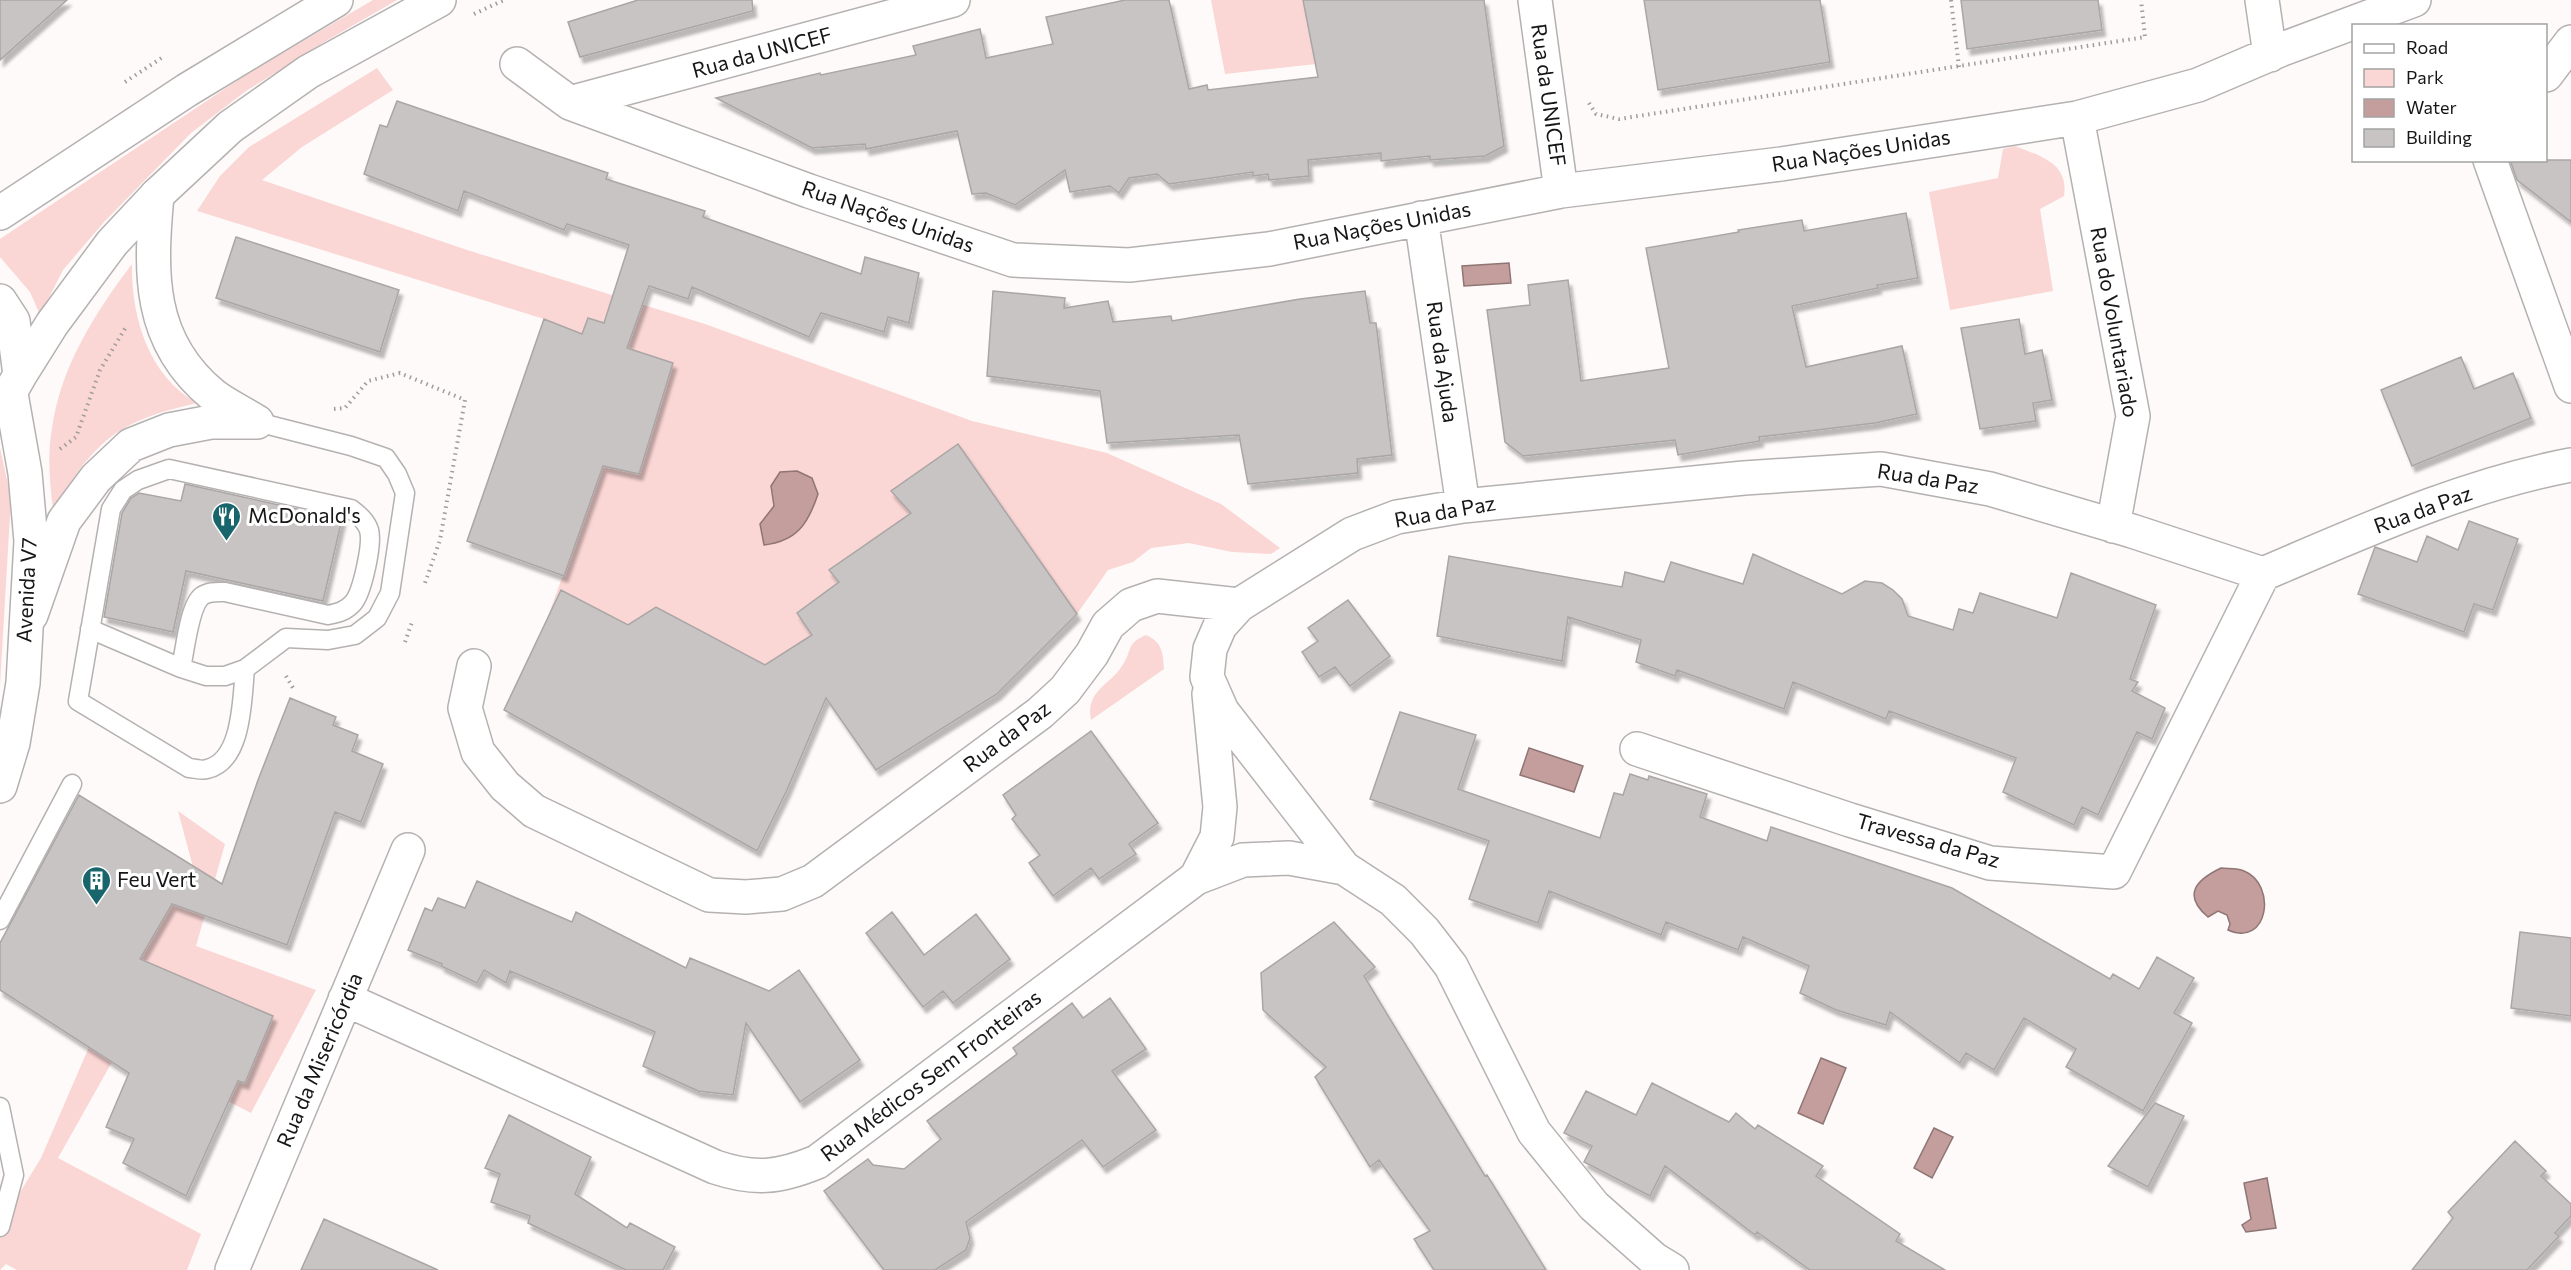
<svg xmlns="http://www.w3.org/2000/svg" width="2571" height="1270" viewBox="0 0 2571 1270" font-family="Commissioner,sans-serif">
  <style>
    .green { fill: #fad6d4 }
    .water { fill: #c39e9c; stroke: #8f7574; stroke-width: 1.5 }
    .building { fill: #c9c4c4; stroke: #aaa6a5; stroke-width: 1.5; filter: url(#shadow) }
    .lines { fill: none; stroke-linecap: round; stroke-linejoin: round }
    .service-casing { stroke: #b5b1b1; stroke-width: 21 }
    .minor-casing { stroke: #b5b1b1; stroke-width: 36 }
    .tertiary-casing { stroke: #b5b1b1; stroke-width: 36 }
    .secondary-casing { stroke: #b5b1b1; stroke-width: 36 }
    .path { stroke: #9f9c9c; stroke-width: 4; stroke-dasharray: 1.5 4.5; stroke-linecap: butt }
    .service { stroke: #fff; stroke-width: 18 }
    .minor { stroke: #fff; stroke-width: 33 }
    .tertiary { stroke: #fff; stroke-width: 33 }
    .secondary { stroke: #fff; stroke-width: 33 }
    .labels { text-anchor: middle; stroke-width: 6; stroke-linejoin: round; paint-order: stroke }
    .street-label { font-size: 21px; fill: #171616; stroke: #fff }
    .poi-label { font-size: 21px; fill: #171616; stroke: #fff; text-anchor: start }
  </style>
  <defs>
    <filter id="shadow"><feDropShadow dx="3.5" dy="6" stdDeviation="1.5" flood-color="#0004"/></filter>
  </defs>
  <rect width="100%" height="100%" fill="#fefaf9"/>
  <path class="green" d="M373,0h24l-71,41 -80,50 -55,42 -87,89 -41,48 -23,45 -10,-23 -30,-35v-18l244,-163z
    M1211,0h92l13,64 -91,10z
    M377,68l16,22 -91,57 -40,33 205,70 238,74 267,97 135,32 114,51 59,44 -9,6 -39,-2 -43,-9 -38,5 -18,14 -25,8 -31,44 -119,-170 -67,47 27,30 -53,23 -35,25 9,13 -42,31 15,22 1,92 -88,-83 -69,-37 -28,18 -80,-9 55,-150 36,8 -12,-126 5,-15 -44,-15 -6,16 -38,-15 -347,-108 23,-35 29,-29z
    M2015,146c25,10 54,17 49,50l-24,13 13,82 -103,19 -21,-118 69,-14 5,-29z
    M132,264c-1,52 16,112 65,139 -80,18 -103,38 -144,108 -3,-28 -6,-55 -1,-83 9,-62 43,-115 80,-164z
    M0,448l11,50 -11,187z
    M1146,635c16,7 17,17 18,34l-73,51c-6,-29 19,-35 31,-54 11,-16 3,-22 24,-31z
    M178,811l47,33 -29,102 120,44 -65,123 -130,-67 -63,112 143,76 -14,36h-170l-11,-6 -6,6v-45l41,-67 48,-111 104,-180z"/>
  <path class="water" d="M1509,263l2,20 -47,3 -2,-20z
    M797,471l15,7 6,16c-10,30 -21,47 -54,51l-4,-21 14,-18 -3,-20 9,-14z
    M1529,748l54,18 -9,26 -54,-17z
    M2221,868c7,1 16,0 23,3 33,13 25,77 -16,59l2,-6 -3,-9 -9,-4 -10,6c-26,-22 -12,-37 13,-49z
    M1821,1058l25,10 -23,56 -25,-11z
    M1934,1128l19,9 -21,41 -18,-10z
    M2267,1178l9,50 -30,4 -4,-7 9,-6 -7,-36z"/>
  <path class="building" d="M0,0h67l-67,60z
    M638,0h114l1,11 -173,46 -12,-35z
    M1125,0h44l20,89 18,-4 1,5 110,-13 -15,-77h181l20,146 -19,10 -55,4v-4l-49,5v-8l-73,7 1,16 -40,4 -1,-6 -15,2v-4l-84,12 -12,-10 -28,4 -10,15 -9,-7 -40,6 -5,-22 -50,35 -29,-12 -14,1 -15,-63 -91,18 -1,-5 -53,4 -96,-50 104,-25 1,2 95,-20 -3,-9 67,-17 6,29 67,-14 -7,-27z
    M1644,0h176l10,62 -172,28z
    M1961,0h137l4,30 -135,19z
    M397,101l211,72 -2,6 99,32 -2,6 158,57 4,-17 54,16 -10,50 -21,-6 -4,15 -63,-19 -12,24 -117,-50 -4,12 -39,-13 -22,62 46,15 -34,111 -36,-8 -39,110 -97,-35 77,-222 38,15 6,-16 16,5 25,-78 -62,-21 -3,6 -100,-39 -6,20 -94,-37 16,-49 7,2z
    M2510,160h61v62l-54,-42z
    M1906,213l12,65 -41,7 1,3 -86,18 14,61 96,-21 15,68 -42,9 -116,14 1,4 -82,14 -3,-15 -152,16 -18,-14 -18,-132 43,-5 -2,-20 40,-5 13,101 88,-13 -23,-120 93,-16 -1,-2 64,-10 2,11z
    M236,237l163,53 -19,62 -164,-54z
    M993,291l72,7 -1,10 44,-7 5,21 58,-6 1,5 128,-22 65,-8 5,32h6l16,132 -35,4 1,14 -110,11 -9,-49 -132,8 -7,-52 -113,-15z
    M2019,319l6,35 17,-4 10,50 -19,3 3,18 -56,8 -19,-101z
    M2461,357l13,32 39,-16 18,45 -119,48 -31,-76z
    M958,444l119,170 -80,80 -121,76 -50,-72 -39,92 -30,61 -253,-141 57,-120 67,35 28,-18 109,58 47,-30 -15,-22 42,-31 -10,-12 82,-57 -20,-22z
    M185,484l157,35 -19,82 -137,-30 -13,61 -69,-15 18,-104 9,-15 8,-5 42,8z
    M2469,521l49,18 -25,71 -19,-6 -10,28 -106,-38 17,-47 42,15 10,-26 31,14z
    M1753,554l89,40 23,-13 17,2 11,7 9,9 6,17 45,14 6,-21 14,4 7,-20 77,25 14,-45 85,32 -26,74 8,3 -6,9 33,17 -13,31 -15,-7 -39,83 -16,-8 -8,18 -71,-33 13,-34 -127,-47 -3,8 -93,-37 -9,27 -107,-39 -2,6 -39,-14 5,-22 -73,-23 -6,44 -125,-25 12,-80 173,31 3,-15 39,10 7,-20 72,22z
    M1348,600l42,56 -40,30 -15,-19 -16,10 -17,-25 16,-11 -10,-13z
    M290,698l46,19 -3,8 25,10 -6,16 31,13 -22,58 -26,-10 -48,133 -115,-41 -32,55 133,57 -28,67 -7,-2 -52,115 -63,-33 11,-24 -28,-12 23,-54 -129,-83v-47l79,-148 143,89 36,-104z
    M1400,712l76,23 -18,54 142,49 14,-45 9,2 7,-21 18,6 1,-4 58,18 -7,23 67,24 4,-14 181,61 158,91 3,-5 26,15 18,-32 37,21 -20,35 18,10 -49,88 -77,-44 10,-18 -52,-31 -30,52 -28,-17 -6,10 -70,-51 -4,13 -50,-15 -36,-17 9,-27 -66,-29 -5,13 -72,-28 -5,13 -112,-44 -11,32 -69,-24 20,-58 -119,-42z
    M1091,731l67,92 -29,21 7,10 -37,25 -8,-11 -38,28 -24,-33 11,-8 -28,-36 4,-4 -13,-20z
    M477,881l95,41 4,-10 110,56 4,-10 79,33 30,-21 61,90 -60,42 -54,-79 -13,72 -35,-4 -55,-25 12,-34 -145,-61 -4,12 -22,-13 -7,13 -36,-17 1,-2 -34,-14 17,-42 7,3 6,-13 27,10z
    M892,912l32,43 52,-41 34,45 -57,44 -10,-12 -20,16 -57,-74z
    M1334,922l41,45 -11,9 121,200 2,-1 59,95h-112l-20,-31 16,-8 -51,-71 -9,7 -55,-90 11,-10 -63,-57 -2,-37z
    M2520,932l51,6v78l-60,-8z
    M1110,998l36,51 -34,22 44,59 -53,37 -21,-27 -116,82 4,16 -4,12 -31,20h-51l-60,-79 44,-32 5,6 31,4 37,-30 -14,-18 90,-67 -4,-6 59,-45 11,15z
    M1652,1083l77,39 7,-9 19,16 3,-4 65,41 -7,10 84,58 -4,7 49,29h-135l-53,-38 -2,3 -90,-69 -15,30 -66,-34 8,-16 -28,-13 22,-42 50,24z
    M2155,1103l29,13 -36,71 -40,-21z
    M509,1115l82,42 -16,37 52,34 3,-5 45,24 -12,23h-37l-98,-47 2,-7 -39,-14 9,-28 -15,-6z
    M2515,1141l31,30 -5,5 30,28v12l-16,17 4,3 -32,34h-115l41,-52 -5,-6z
    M324,1219l114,51h-137z"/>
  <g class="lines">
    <defs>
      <path id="service" d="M90,629l91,39 25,8h19l20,-7 41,-31 42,2 27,-5 22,-17 13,-25 15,-100 -8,-19 -11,-16 -35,-12 -94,-24
        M181,668c4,-17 8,-62 21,-72 7,-5 16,-4 23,-4l103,23c10,-2 18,-4 25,-12 9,-10 20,-59 16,-73 -3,-9 -10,-15 -18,-21l-182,-40 -31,11 -15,10 -12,19 -33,192 111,67c5,0 13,3 18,1 36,-8 35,-72 38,-100
        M0,920l72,-136
        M0,1107l14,68 -14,52"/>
      <path id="minor" d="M1535,0l26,191
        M2262,0l8,55
        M517,64l53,39 239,88 204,69 116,5 140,-16 292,-58 220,-27 296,-46 121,-33 82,-35 134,-50
        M2546,75l25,-33
        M570,103l383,-103
        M2077,118l56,298 -20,110
        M2490,160l81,226
        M157,195c-7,77 -10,146 56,200 13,10 30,18 44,27
        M1421,218l42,288
        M1239,605l-19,21 -10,23 -3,28 15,34 122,157
        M31,615l33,-94 32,-43 35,-33 38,-15 42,-8h46
        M474,666l-9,42 13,44 27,34 29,25 175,84 37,2 36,-3 31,-13 227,-168 25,-23 27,-36 16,-29 23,-20 26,-9 82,9 113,-71 45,-17 66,-11 281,-28 137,-9 109,20 142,42 131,43c99,-42 201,-89 308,-109
        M1637,749l213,71 140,43 124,9 149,-298
        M1196,878l21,-41 3,-30 -11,-113
        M345,999l370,168c39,13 63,11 102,-5l379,-284 47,-18 46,-2 55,10 49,32 31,31 27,35 83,166 60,74 60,53 18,11
        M232,1270l176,-420"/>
      <path id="tertiary" d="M0,786l13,-43 10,-60 8,-142 -6,-68 -14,-79"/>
      <path id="secondary" d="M0,213l187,-123 149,-90
        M0,301l13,20 7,54 -20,35
        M20,375l32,-51 60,-81 45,-48 73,-68 78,-55 131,-72"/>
    </defs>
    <use href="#service" class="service-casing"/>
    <use href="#minor" class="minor-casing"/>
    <use href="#tertiary" class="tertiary-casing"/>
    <use href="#secondary" class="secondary-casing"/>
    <path class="path" d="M1951,0l8,67
      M474,14l30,-14
      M125,82l38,-25
      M1589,103l7,11 23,5 526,-82 -4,-37
      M334,409l11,-1 23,-27 32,-8 65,27 -25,140 -16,46
      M60,449l16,-12 24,-67 26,-43
      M405,642l7,-20
      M286,676l7,12"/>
    <use href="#service" class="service"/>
    <use href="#minor" class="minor"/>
    <use href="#tertiary" class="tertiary"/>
    <use href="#secondary" class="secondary"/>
  </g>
  <defs>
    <symbol id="restaurant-pin" viewBox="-11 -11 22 30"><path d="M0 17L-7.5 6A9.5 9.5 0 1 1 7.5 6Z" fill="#18666c" stroke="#fff"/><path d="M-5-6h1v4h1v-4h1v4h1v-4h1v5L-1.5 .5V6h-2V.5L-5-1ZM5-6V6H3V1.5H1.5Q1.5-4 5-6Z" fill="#fff"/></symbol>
    <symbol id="building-pin" viewBox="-11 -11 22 30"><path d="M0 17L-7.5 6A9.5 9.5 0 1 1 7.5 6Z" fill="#18666c" stroke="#fff"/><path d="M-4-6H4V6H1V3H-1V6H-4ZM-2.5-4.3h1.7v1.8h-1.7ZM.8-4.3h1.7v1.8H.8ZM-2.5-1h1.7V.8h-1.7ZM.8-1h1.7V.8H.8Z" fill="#fff"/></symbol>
  </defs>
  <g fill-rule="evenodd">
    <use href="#restaurant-pin" x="210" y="500" width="33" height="45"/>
    <use href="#building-pin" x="80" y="864" width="33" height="45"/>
  </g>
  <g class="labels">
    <g class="street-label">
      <text transform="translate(762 53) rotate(-15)" y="7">Rua da UNICEF</text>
      <text transform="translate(1548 95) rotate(82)" y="7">Rua da UNICEF</text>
      <text transform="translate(1861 151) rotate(-9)" y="7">Rua Nações Unidas</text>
      <text transform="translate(888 217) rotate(19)" y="7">Rua Nações Unidas</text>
      <text transform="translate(1382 226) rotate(-11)" y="7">Rua Nações Unidas</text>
      <text transform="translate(2114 322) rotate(80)" y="7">Rua do Voluntariado</text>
      <text transform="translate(1442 362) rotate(82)" y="7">Rua da Ajuda</text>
      <text transform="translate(1928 479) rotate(9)" y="7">Rua da Paz</text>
      <text transform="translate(2423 510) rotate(-20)" y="7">Rua da Paz</text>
      <text transform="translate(1445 512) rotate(-10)" y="7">Rua da Paz</text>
      <text transform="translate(27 590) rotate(-87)" y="7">Avenida V7</text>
      <text transform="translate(1007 737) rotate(-37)" y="7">Rua da Paz</text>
      <text transform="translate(1928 841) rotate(16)" y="7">Travessa da Paz</text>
      <text transform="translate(320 1060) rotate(-67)" y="7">Rua da Misericórdia</text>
      <text transform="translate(931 1076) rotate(-37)" y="7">Rua Médicos Sem Fronteiras</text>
    </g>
    <g class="poi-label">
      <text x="248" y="523">McDonald's</text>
      <text x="117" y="887">Feu Vert</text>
    </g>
  </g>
  <rect x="2352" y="24" width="195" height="138" fill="#ffffff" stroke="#a2a2a2" stroke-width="1.5"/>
  <rect x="2364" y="44" width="30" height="9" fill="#ffffff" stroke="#a2a2a2" stroke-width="1.5"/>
  <text x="2406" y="54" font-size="18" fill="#171616">Road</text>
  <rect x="2364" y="69" width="30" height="18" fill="#fad6d4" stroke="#a2a2a2" stroke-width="1.5"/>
  <text x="2406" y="84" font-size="18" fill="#171616">Park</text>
  <rect x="2364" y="99" width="30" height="18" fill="#c39e9c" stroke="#a2a2a2" stroke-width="1.5"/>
  <text x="2406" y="114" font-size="18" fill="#171616">Water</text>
  <rect x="2364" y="129" width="30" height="18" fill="#c9c4c4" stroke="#a2a2a2" stroke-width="1.5"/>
  <text x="2406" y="144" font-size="18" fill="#171616">Building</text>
</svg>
